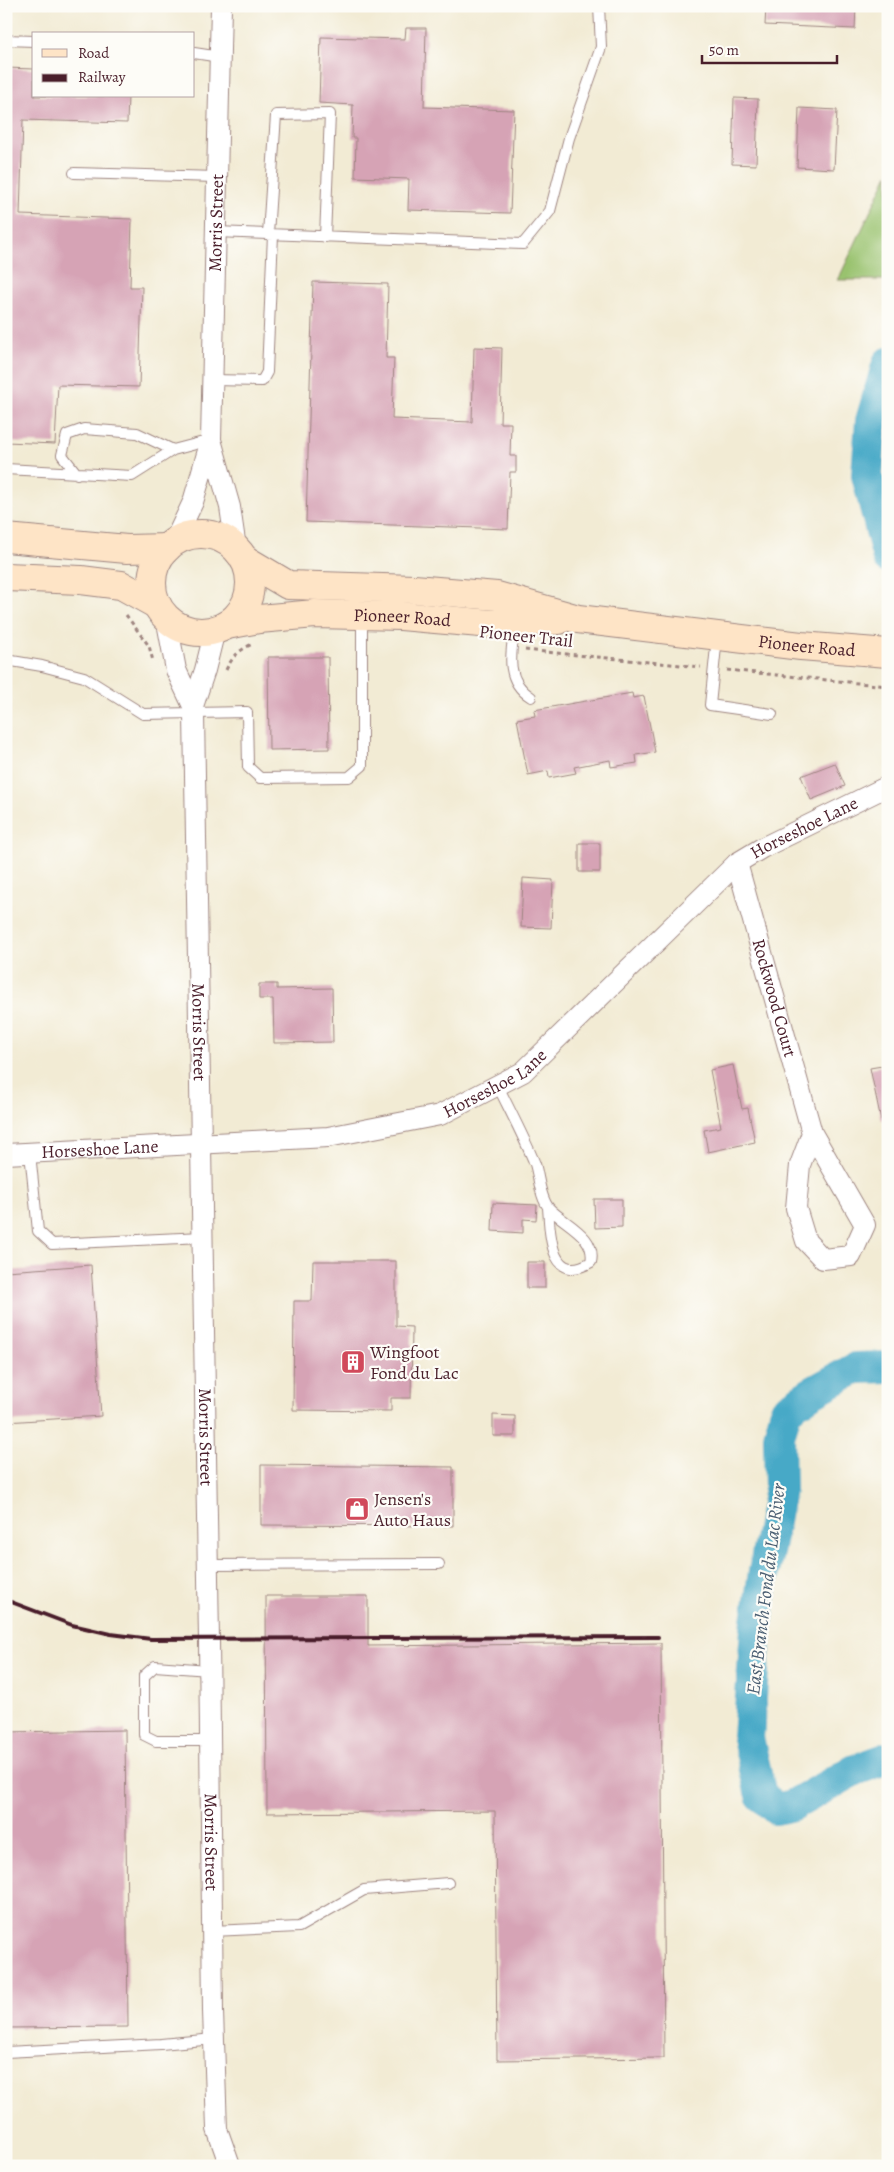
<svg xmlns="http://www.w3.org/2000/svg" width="894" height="2172" viewBox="0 0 894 2172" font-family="Alegreya,serif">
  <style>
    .green { fill: #99c26e; stroke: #72704c }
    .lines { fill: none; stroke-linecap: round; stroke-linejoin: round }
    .river { stroke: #47a9c7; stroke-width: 32 }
    .building { fill: #d6a3b5 }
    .service-casing { stroke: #9e8580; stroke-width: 12 }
    .minor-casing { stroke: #9e8580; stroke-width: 22 }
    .secondary-casing { stroke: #9e8580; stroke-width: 30 }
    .path { stroke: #9e8580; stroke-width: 3; stroke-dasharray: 4 4; stroke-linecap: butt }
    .service { stroke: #fff; stroke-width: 10 }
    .minor { stroke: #fff; stroke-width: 20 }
    .secondary { stroke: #fee4c6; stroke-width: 28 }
    .rail { stroke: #4a1f2b; stroke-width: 4 }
    .labels { text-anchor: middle; stroke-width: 4.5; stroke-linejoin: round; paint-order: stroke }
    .street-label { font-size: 18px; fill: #4a1f2b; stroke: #fdfcf7 }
    .poi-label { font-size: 18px; fill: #4a1f2b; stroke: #fdfcf7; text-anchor: start }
    .water-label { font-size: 19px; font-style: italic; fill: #495d71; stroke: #fdfcf7 }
  </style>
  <rect width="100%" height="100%" fill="#fdfcf7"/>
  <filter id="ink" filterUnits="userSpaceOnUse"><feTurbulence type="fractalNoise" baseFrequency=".02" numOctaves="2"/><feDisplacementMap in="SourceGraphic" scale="10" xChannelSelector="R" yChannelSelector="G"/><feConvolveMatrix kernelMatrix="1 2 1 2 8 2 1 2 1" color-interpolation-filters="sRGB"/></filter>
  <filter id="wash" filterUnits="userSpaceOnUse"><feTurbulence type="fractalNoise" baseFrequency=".0096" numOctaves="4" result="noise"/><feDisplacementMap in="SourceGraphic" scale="20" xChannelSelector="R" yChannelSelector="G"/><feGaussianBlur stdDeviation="1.12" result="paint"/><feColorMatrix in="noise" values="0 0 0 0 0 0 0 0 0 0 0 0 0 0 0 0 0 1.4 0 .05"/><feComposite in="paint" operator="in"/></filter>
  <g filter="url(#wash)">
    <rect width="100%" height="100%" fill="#f2ebd4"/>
    <path class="green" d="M888,174v106h-50z"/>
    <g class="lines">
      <path class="river" d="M888,363l-17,58 -4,54 21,83
        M888,1367l-32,1 -45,25 -25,17 -7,27 1,52 -16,83 -8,57 -8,109 13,57 15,14 17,-4 62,-35 33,-12"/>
    </g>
    <g id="blocks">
      <path class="building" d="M766,6h90l-1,23 -90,-4z
        M406,28h20l-2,79 90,3 -4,103 -102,-3 1,-31 -54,-2 1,-39h-4l1,-33 -34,-2 2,-66 84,2z
        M6,68l28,1v27h94l-1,27 -104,-3 -3,95 112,4 -2,68h12l-3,100 -81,-2 -3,59 -49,-2z
        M734,98l24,1 -2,66 -24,-1z
        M799,108l38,2 -3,59 -37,-2z
        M313,282l75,2 -2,74h8l-2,61 80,3 2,-75 28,1 -2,75h11l-1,33h6v16h-6l-2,57 -202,-7z
        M268,657h60l1,92 -60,1z
        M632,693l1,5 11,-2 11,56 -19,3 1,8 -26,4 -1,-7 -36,7 2,6 -27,5 -1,-7 -20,4 -11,-56 18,-3 -1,-6z
        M835,763l10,23 -34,14 -10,-24z
        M579,843h21v29h-21z
        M523,878l30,2 -2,48 -30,-1z
        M259,984h18v5l55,-1 1,54 -59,1 -1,-44h-14z
        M733,1065l9,44 6,-1 7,34 -47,10 -4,-22 17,-3 -11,-57z
        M888,1065v54l-7,1 -11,-52z
        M594,1199h28v28l-27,1z
        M493,1203l44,2 -1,15 -13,-1v14l-31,-2z
        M313,1261h83v65l16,1 -1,71h-20v13l-98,-1 1,-109h18z
        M527,1262h18v26h-18z
        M91,1265l10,151 -95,6v-151z
        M493,1415l22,1v20h-22z
        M261,1465l192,2v59l-192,-1z
        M266,1596h102v50l293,-3 3,415 -167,2 -2,-249 -228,2z
        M125,1730l3,297 -122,1v-296z"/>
    </g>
  </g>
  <g filter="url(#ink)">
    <use href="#blocks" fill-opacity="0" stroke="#9e8580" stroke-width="1"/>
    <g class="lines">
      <defs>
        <path id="service" d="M6,40l28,1
          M194,53l26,4
          M74,173l143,4
          M216,232l307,12 27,-33 19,-73 32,-91 -2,-41
          M268,234l8,-119 54,-1 -5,123
          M212,380l50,1 5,-9 6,-137
          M6,469l126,7 41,-26
          M77,474l-15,-19 5,-20 17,-6 53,4 36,17 38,-10
          M515,624c-4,28 -11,56 16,73
          M717,637l-7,68 62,9
          M6,660l36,6 42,11 59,37 104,-2 1,55 12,11 89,-1 13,-11v-151
          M497,1084c13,27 27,53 38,80 4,13 5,34 14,44 15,16 48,28 42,54 -41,24 -41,-29 -43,-55
          M30,1153l8,78 14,13 151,-7
          M208,1565l231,-1
          M209,1670l-54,-4 -11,10v59l12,6h54
          M212,1931l87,-4 65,-37 84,-7
          M6,2052l155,-8 53,-5"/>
        <g id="minor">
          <path d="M211,440l19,67 6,41"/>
          <path id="s1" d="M174,542l19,-40 18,-62 10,-434"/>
          <path id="s2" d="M166,617l10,53 17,36 1,8 15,926 4,371 4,118 13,37"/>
          <path d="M193,706l12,-36 10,-40"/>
          <path id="s3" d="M737,863l75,270 -12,32 -4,43 10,33 17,18 28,-3 14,-31 -53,-92"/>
          <path id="s4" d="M6,1154l322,-17 112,-22 83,-43 214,-209 25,-15 126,-62"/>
        </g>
        <g id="secondary">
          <circle cx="201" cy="583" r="49"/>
          <path d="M6,538l121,11 40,-1"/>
          <path id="s5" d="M244,559l44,26 126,4 83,7 81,23 223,27 87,7"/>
          <path d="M6,577l75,3 40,5 36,20"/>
          <path id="s6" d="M227,625l32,-6 56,-5 86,2 91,8 67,-4"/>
        </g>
      </defs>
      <use href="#service" class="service-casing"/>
      <use href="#minor" class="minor-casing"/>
      <use href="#secondary" class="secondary-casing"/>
      <path class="path" d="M126,615l23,31 4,15
        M525,650l176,17
        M226,670c6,-13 14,-21 27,-26
        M727,670l161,16"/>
      <use href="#service" class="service"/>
      <use href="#minor" class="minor"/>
      <use href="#secondary" class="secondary"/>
      <path class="rail" d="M6,1600l66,25 39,9 40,5 507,-2"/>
    </g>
  </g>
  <defs>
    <symbol id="building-square" viewBox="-11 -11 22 22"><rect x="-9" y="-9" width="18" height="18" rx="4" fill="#d1495b" stroke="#fdfcf7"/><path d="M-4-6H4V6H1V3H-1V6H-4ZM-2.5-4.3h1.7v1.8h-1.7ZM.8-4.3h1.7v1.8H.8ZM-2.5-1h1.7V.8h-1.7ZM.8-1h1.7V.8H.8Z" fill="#fff"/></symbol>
    <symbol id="shop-square" viewBox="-11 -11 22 22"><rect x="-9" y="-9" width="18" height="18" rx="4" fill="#d1495b" stroke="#fdfcf7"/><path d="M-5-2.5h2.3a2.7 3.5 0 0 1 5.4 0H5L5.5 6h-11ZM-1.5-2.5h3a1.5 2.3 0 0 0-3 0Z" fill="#fff"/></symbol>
  </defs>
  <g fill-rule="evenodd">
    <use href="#building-square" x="339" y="1348" width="28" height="28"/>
    <use href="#shop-square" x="343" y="1495" width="28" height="28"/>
  </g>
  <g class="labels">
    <g class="street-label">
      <text dy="6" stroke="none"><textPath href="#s1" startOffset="326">Morris Street</textPath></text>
      <text dy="6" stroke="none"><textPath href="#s6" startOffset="176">Pioneer Road</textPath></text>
      <text transform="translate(526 636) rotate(6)" y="6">Pioneer Trail</text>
      <text dy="6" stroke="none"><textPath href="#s5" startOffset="575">Pioneer Road</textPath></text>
      <text dy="6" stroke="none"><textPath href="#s4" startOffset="905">Horseshoe Lane</textPath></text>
      <text dy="6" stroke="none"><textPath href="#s3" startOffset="140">Rockwood Court</textPath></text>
      <text dy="6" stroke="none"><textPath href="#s2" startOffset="420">Morris Street</textPath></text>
      <text dy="6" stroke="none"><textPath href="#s4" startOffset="500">Horseshoe Lane</textPath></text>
      <text dy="6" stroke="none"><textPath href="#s4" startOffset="94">Horseshoe Lane</textPath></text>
      <text dy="6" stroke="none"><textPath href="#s2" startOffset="825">Morris Street</textPath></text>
      <text dy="6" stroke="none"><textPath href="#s2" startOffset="1230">Morris Street</textPath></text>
    </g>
    <g class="poi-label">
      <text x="370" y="1358">Wingfoot<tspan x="370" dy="21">Fond du Lac</tspan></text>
      <text x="374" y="1505">Jensen's<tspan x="374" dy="21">Auto Haus</tspan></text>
    </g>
    <g class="water-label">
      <text transform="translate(765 1589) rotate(-83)" y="7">East Branch Fond du Lac River</text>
    </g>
  </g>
  <rect width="894" height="2172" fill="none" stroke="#fdfcf7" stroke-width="25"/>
  <rect x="32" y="32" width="162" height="65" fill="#fdfcf7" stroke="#b5a4a5"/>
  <rect x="42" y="49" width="25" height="8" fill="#fee4c6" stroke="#b5a4a5"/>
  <text x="78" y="58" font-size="15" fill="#4a1f2b">Road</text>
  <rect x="42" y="74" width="25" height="8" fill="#4a1f2b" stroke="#b5a4a5"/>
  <text x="78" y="82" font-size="15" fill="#4a1f2b">Railway</text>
  <path d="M702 55v8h135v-8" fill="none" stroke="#4a1f2b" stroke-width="2.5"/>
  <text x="709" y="55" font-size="15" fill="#4a1f2b" stroke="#fdfcf7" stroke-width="4" paint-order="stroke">50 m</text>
</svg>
